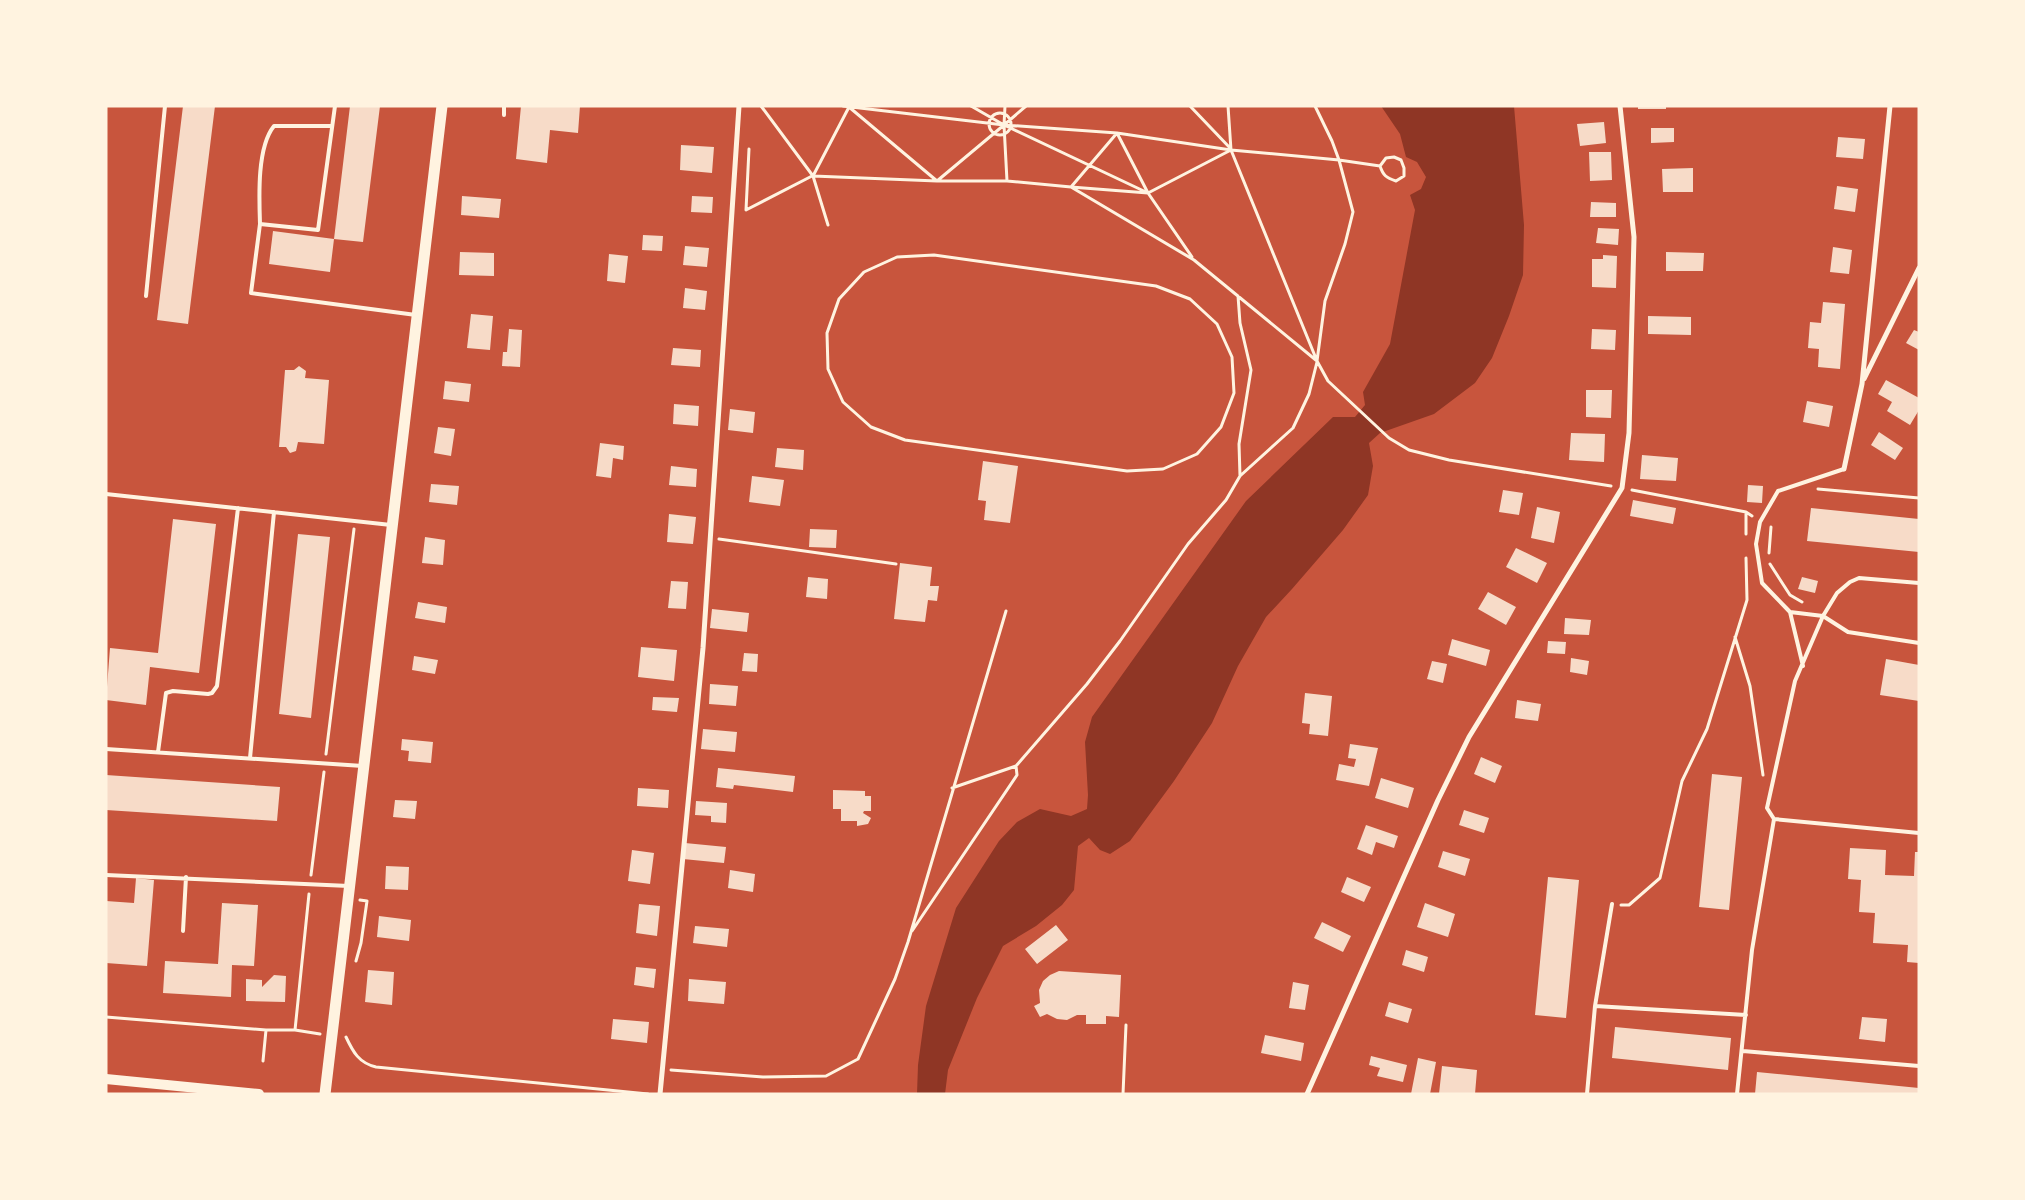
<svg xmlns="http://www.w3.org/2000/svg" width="2025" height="1200" viewBox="0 0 2025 1200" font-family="'Roboto Condensed',sans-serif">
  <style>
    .water { fill: #8f3625 }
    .building { fill: #f7dbc8 }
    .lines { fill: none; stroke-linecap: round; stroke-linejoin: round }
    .path { stroke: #fff3e0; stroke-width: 3 }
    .service { stroke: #fff3e0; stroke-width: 4 }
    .minor { stroke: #fff3e0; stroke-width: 5 }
    .secondary { stroke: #fff3e0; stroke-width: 10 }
    .primary { stroke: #fff3e0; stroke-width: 11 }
  </style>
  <rect width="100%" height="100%" fill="#c8553d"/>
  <path class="water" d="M1381,106h133l10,119 -1,50 -14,41 -17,42 -17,25 -41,31 -54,19 -11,10 4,23 -5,29 -25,35 -51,59 -26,28 -28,49 -26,57 -38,58 -44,60 -20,13 -10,-4 -11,-12 -11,8 -4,44 -12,15 -26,21 -33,20 -26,52 -29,72 -3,24h-28l1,-29 8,-59 30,-98 43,-67 18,-19 23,-13 31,7 16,-7 1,-14 -3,-53 7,-25 154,-216 87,-84h22l10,-12 -2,-13 27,-48 25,-134 -5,-15 11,-6 5,-12 -9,-15 -11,-5 -6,-23z"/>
  <path class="building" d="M183,106h32l-27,218 -31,-4z
    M350,106h30l-17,136 -29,-3z
    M521,106h59l-2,27 -28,-3 -3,33 -31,-4z
    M1638,106h28v3h-28z
    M1604,122l2,21 -26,3 -3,-22z
    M1651,128h23v14l-23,1z
    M1838,137l27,2 -2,20 -27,-2z
    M681,145l33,2 -2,26 -32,-3z
    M1589,152h22l1,28 -22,1z
    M1693,168v24h-30l-1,-23z
    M1837,186l21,3 -3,23 -21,-3z
    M462,196l39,3 -2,19 -38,-3z
    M692,196l21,1 -1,16 -21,-1z
    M1591,202l25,1v14h-26z
    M1598,228l21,1 -1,16 -22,-2z
    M273,231l61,8 -4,33 -61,-8z
    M643,235l20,1 -1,15 -20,-1z
    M685,246l24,2 -2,19 -24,-2z
    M1833,247l19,3 -3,24 -19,-2z
    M460,252l34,1v23l-35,-1z
    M1666,252l38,1 -1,18h-37z
    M609,254l19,2 -3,27 -18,-2z
    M1603,255l14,1 -1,32 -24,-1v-28h11z
    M685,288l22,3 -2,19 -22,-2z
    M1823,302l22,2 -5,65 -22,-2 1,-18 -11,-1 2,-26 11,1z
    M471,314l22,2 -3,34 -23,-2z
    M1648,316l43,1v18l-43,-1z
    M509,329l13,1 -2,37 -18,-1 1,-14h4z
    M1592,329l24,1 -1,20 -24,-1z
    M1914,330l5,2v18l-13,-7z
    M673,348l28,2 -1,17 -29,-2z
    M299,366l7,5 -1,7 24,2 -5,64 -26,-2 -2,9 -6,2 -4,-6h-7l6,-77h9z
    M1886,380l33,18v12l-9,15 -23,-14 5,-9 -14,-8z
    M445,381l26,3 -2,18 -26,-3z
    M1586,390h26l-1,28 -25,-1z
    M1807,401l26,5 -4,21 -26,-5z
    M674,404l25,2 -1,20 -25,-2z
    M730,409l25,3 -2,21 -25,-3z
    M438,427l17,2 -4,27 -17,-3z
    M1879,432l24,16 -8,12 -24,-15z
    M1571,433l34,1 -1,28 -35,-2z
    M600,443l24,3 -1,14 -10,-2 -2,20 -15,-2z
    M777,448l27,2 -1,20 -28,-3z
    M1642,455l36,3 -2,23 -36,-2z
    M983,461l35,5 -8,57 -26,-3 2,-19 -8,-1z
    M671,466l26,3 -1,18 -27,-2z
    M752,476l32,4 -4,26 -31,-4z
    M431,484l28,2 -2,19 -28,-3z
    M1748,485l15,1 -1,17 -15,-1z
    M1503,490l20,3 -4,22 -20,-3z
    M1633,500l43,8 -3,16 -43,-8z
    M1537,507l23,5 -6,31 -23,-5z
    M1811,508l108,11v33l-112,-11z
    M669,514l27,3 -3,27 -26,-2z
    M173,519l43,5 -17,149 -49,-6 -4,38 -40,-5 4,-52 48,5z
    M810,529l27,1 -1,18 -27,-1z
    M298,534l32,3 -19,181 -32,-4z
    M425,537l20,3 -2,25 -21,-2z
    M1516,548l31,15 -10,20 -31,-16z
    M900,563l32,4 -2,19h9l-2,15 -9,-1 -3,22 -31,-3z
    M808,577l20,2 -1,20 -21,-2z
    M1802,577l16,4 -3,12 -17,-4z
    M671,581l17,1 -2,27 -18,-1z
    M1488,592l28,15 -10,18 -28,-16z
    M418,602l29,5 -2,16 -30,-5z
    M712,609l37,4 -2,19 -37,-4z
    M1565,618l26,2 -2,15 -25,-1z
    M1452,639l38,11 -4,16 -38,-11z
    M1548,641l18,1 -1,12 -18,-1z
    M641,647l36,3 -3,31 -36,-4z
    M744,653l14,1 -1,18 -15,-1z
    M414,656l24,4 -3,14 -23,-4z
    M1571,658l18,3 -2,14 -17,-3z
    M1886,659l33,6v36l-39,-6z
    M1432,661l15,3 -4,19 -16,-4z
    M710,684l28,2 -2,20 -27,-2z
    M1305,693l27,3 -4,40 -19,-2 1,-10 -8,-1z
    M653,697l26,1 -2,14 -25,-2z
    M1517,700l24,4 -3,17 -23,-3z
    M703,729l34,3 -2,20 -34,-3z
    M402,739l31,3 -2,21 -23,-2 1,-10 -8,-1z
    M1350,744l28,4 -9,38 -33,-6 3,-16 15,3 2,-8 -8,-1z
    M1481,757l21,9 -7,17 -21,-9z
    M718,768l77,8 -2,16 -59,-7 -1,4 -17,-2z
    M1712,774l30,3 -13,133 -30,-3z
    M106,775l174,12 -3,34 -171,-11z
    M1381,778l33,10 -6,20 -33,-10z
    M638,788l31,2 -1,18 -31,-2z
    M833,790l32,1v5h6v15h-7l-1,2 8,5 -3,6 -11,2v-5h-16v-12h-8z
    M395,800l22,1 -2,18 -22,-2z
    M696,801l31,2 -1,20 -15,-1v-6l-16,-1z
    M1464,810l25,8 -5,15 -25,-8z
    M1366,825l32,11 -4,12 -18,-6 -4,13 -15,-6z
    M685,843l41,4 -2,16 -41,-4z
    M1850,848l36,2 -1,25 29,1 1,-24h4v111l-12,-1 1,-17 -35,-2 2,-30 -16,-1 2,-32 -13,-1z
    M632,850l22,3 -4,31 -22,-3z
    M1443,851l27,8 -5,17 -27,-9z
    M386,866l23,1 -1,23 -23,-1z
    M730,870l25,4 -2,18 -25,-4z
    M1347,877l24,10 -7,15 -23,-10z
    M1548,877l31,3 -13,138 -31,-3z
    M136,878l18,2 -7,86 -41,-3v-62l28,2z
    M222,903l36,2 -4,61 -22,-1 -1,32 -68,-4 2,-32 53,3z
    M1425,903l30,11 -7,23 -31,-10z
    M639,904l21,2 -3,30 -21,-3z
    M379,916l32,4 -2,21 -32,-4z
    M1322,922l29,14 -8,16 -29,-14z
    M1056,925l12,15 -31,24 -12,-15z
    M695,926l34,3 -2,18 -34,-4z
    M1406,950l22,7 -4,15 -22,-7z
    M636,967l20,2 -2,19 -20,-3z
    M368,970l26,2 -2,33 -27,-3z
    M1059,971l62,4 -2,42 -13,-1v8h-20v-9h-9l-10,5 -10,-1 -10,-5 -7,3 -6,-11 6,-3 -1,-13 4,-9 7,-6z
    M274,975l12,1 -1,26 -39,-1v-22l16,1v7z
    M689,979l37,3 -2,22 -36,-3z
    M1293,982l16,3 -4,25 -16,-2z
    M1389,1002l23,7 -4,14 -23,-7z
    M1862,1017l25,2 -2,23 -26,-3z
    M613,1019l36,3 -2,21 -36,-4z
    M1615,1027l116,11 -3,32 -116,-12z
    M1265,1035l39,8 -3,18 -40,-8z
    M1371,1056l36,9 -4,17 -26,-6 3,-8 -11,-3z
    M1418,1058l18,4 -6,32h-19z
    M1442,1066l35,4 -2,24h-36z
    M1757,1072l162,16v6h-164z"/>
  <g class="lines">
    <path class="path" d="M761,106l52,70 36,-69 88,74h70l64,6 123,73 123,101 -86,-211 -3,-44
      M843,106l161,19 113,8 114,17 108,10 14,52 -8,32 -20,57 -8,60 11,20 61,57 20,12 40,10 162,26
      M971,106l33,19 3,56
      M1005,106l-1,19 22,-19
      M1190,106l41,43
      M1315,106l17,35 7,19 41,6 6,-8 8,-1 7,3 3,8v8l-8,5c-10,-3 -13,-6 -16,-15
      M989 124a11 11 0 1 1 22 0a11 11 0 1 1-22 0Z
      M749,149l-3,61 66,-34
      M1148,193l-31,-60 -46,54 77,6 44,64
      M1148,193l81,-42
      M828,225l-15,-49 124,5 67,-56 144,68
      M934,255l222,31 34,13 27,25 15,33 2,36 -13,34 -24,27 -34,15 -36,2 -222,-31 -34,-13 -28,-25 -15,-33 -1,-36 12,-34 25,-27 33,-15z
      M1240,476l53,-48 16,-34 8,-32
      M1818,489l101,9
      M1632,490l114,22 6,4
      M1746,513v21
      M719,539l177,25
      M1769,553l2,-26
      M1770,564l20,31 12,7
      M1735,637l15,49 13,89
      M326,754l28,-225
      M952,788l64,-22 71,-82 33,-43 68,-97 38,-44 14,-24 -1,-32 12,-74 -11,-47 -2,-27
      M311,875l13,-103
      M1621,905h8l31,-27 22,-97 25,-52 40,-129 -1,-42
      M912,931l105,-156 -1,-9
      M356,961l5,-18 6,-42 -7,-1
      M106,1017l160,13h29l25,4
      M295,1030l14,-136
      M346,1037c7,15 13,26 30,30l272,27
      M263,1061l3,-31
      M671,1070l92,7 63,-1 32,-17 37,-80 13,-37 98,-331
      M1123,1094l3,-69"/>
    <path class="service" d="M335,106l-17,124 -58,-6 -9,69 165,22
      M504,115v-9
      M260,224c-1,-28 -3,-77 14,-98h58
      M146,296l19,-190
      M106,494l285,31
      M1790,612l33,4 25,16 71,11
      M1803,666l-13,-54 -28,-29 -6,-39 4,-22 18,-31 66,-22
      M106,749l257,17
      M158,752l8,-59 7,-2 35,3 4,-1 5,-7 21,-178
      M250,758l24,-246
      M1774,819l145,14
      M106,875l243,11
      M183,931l3,-54
      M1595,1006l151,9
      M1743,1051l176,15
      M1587,1094l8,-88 17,-102
      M1737,1094l15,-144 22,-131 -7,-11 28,-127 28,-65 14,-23 13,-11 9,-4 60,5"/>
    <path class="minor" d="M1864,379l55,-111
      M1844,469l18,-85 28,-278
      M660,1094l43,-446 36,-542
      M1307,1094l131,-294 31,-63 153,-249 7,-55 5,-196 -14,-131"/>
    <path class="secondary" d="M106,1079l153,15"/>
    <path class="primary" d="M325,1094l117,-988"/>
  </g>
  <rect width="2025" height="1200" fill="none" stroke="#fff3e0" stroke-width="215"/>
</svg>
